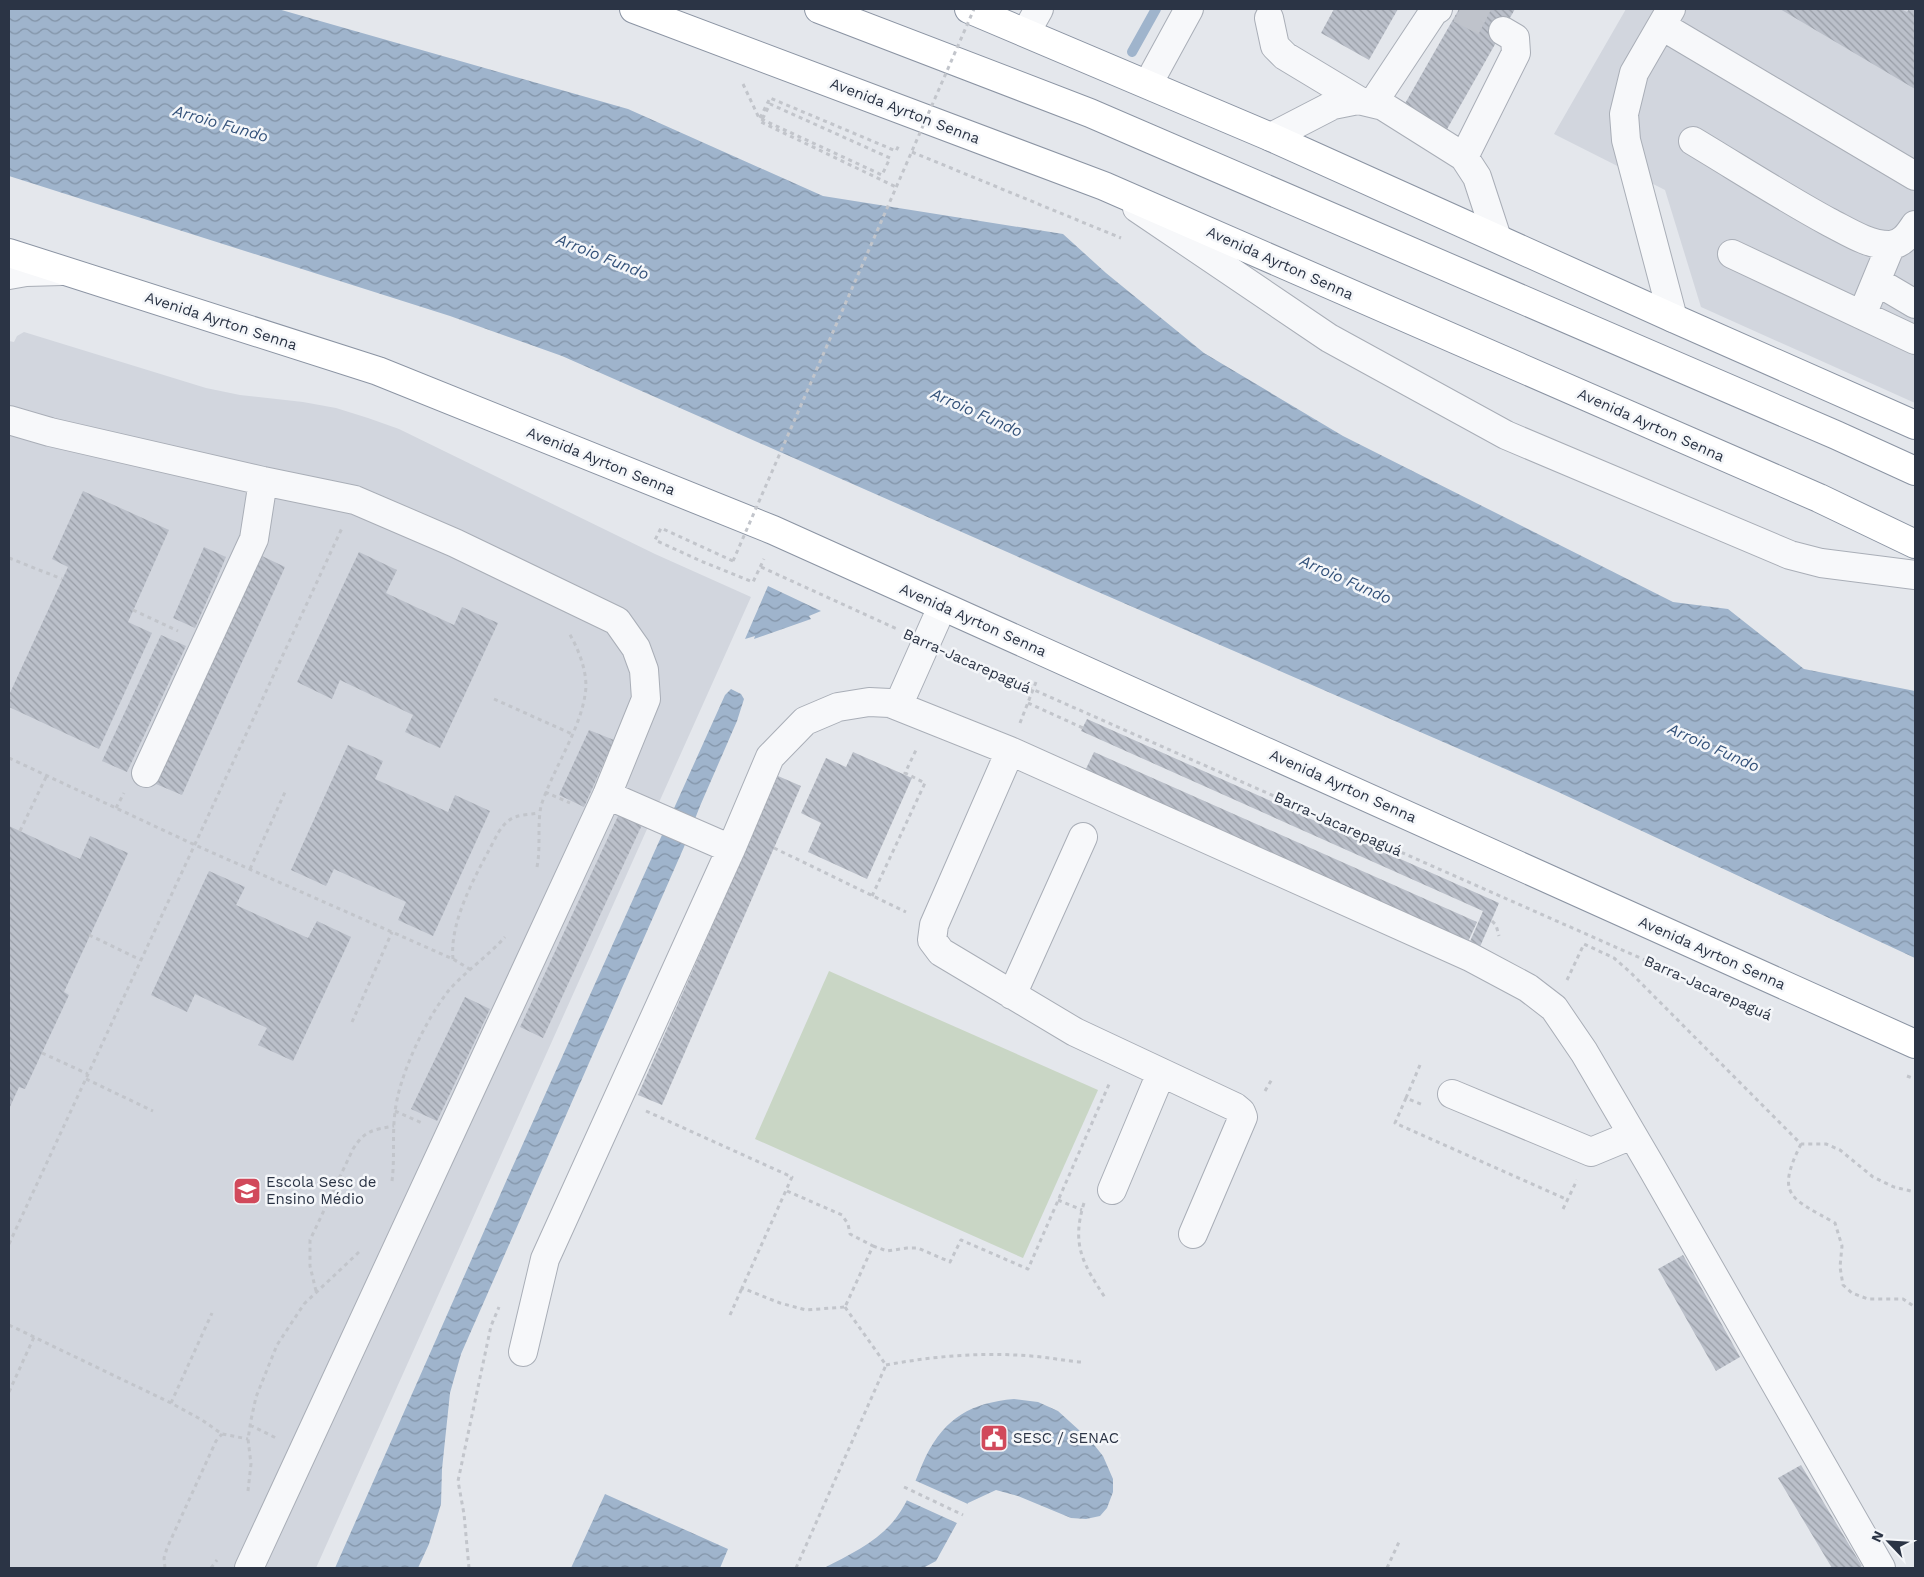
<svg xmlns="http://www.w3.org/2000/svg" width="1924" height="1577" viewBox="0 0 1924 1577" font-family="'Work Sans',sans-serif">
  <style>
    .built { fill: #d2d6de }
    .garden { fill: #c9d6c5 }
    .water { fill: url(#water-waves) }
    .pier { fill: #e4e7ec }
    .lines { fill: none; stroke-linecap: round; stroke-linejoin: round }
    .stream { stroke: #9fb4cc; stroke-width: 10 }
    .building { fill: url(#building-back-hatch) }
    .minor-tunnel { stroke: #bfc3cb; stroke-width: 28; stroke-dasharray: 28 14; stroke-linecap: butt }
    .minor-casing { stroke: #a9aeb7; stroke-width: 30 }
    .highway-casing { stroke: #8b94a3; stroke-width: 30 }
    .path { stroke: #c2c5cb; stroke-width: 3; stroke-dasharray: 4 4; stroke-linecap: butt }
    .minor { stroke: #f7f8fa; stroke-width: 28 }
    .highway { stroke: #fff; stroke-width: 28 }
    .path-bridge { stroke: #c2c5cb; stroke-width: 3; stroke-dasharray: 4 4; stroke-linecap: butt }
    .labels { text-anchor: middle; stroke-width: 5; stroke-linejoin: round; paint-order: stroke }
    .street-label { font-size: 15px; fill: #2b3445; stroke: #f4f6f9 }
    .poi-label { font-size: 15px; fill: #2b3445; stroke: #f4f6f9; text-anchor: start }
    .water-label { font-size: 16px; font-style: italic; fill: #34527a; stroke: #f4f6f9 }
  </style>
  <defs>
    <pattern id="water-waves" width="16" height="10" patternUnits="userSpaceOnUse" patternTransform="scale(1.25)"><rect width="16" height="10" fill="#9fb4cc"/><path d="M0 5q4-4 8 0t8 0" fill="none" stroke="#8293a7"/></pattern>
    <pattern id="building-back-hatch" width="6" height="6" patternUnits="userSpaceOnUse" patternTransform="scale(1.25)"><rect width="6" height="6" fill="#bbc0ca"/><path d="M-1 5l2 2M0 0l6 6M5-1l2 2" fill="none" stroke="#989da6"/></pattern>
  </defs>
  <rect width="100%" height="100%" fill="#e4e7ec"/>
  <path class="built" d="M1626,9h289v394l-214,-96 -36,-117 -111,-56z
    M24,332l182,56 34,7 63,7 33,6 32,10 31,11 256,125 96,43 -435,971h-307v-1227l5,1 3,-6z"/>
  <path class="garden" d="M829,971l269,119 -75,168 -268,-119z"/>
  <path class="water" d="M9,9h269l350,100 195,87 240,38 43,39 98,80 139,83 330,166 55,7 76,60 111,22v267l-359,-167 -490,-213 -504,-222 -112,-40 -441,-140z
    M768,586l53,25 -12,5 2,3 -57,20 1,-3 -10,3z
    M731,689l10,5 3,5 -7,22 -37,85 -16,41 -223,507 -11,39 -8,76 -1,35 -12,40 -11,24h-83l173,-391 217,-482z
    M1014,1399l24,3 20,9 33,30 12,15 10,23v13l-6,16 -7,8 -14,3 -15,-1 -53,-22 -22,-6 -28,13 -32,58 -13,7h-99c25,-13 55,-27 72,-50 14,-18 20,-41 30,-62 20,-39 45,-53 88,-57z
    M605,1494l123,55 -8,19h-149z"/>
  <path class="pier" d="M914,1480l54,24 -9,20 -55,-25z"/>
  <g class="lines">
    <path class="stream" d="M1132,52l24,-43"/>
  </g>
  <path class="building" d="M1334,9h64l-29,51 -48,-27z
    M1459,9h56l-69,122 -43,-24z
    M1780,9h121l6,3 2,-3h6v80z
    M83,491l86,39 -41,92 24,11 -53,116 -90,-42v-12l59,-128 -16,-8z
    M204,547l22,10 -31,71 -22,-10z
    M359,552l38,18 -11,23 68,32 8,-18 36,16 -58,125 -35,-16 8,-17 -73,-35 -8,19 -35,-17z
    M260,555l25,12 -103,228 -26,-11z
    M161,635l25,11 -59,126 -25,-11z
    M1087,719l412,184 -20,46 -10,-5 14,-33 -402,-180z
    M589,730l25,10 -30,67 -25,-12z
    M348,745l35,16 -8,18 73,33 7,-17 35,16 -57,125 -35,-16 8,-18 -72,-33 -8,17 -35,-16z
    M853,752l59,26 -45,101 -59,-27 13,-29 -20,-10 25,-55 20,9z
    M1094,752l383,170 -10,22 -383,-171z
    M778,776l23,10 -139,319 -24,-10z
    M619,814l23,11 -99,213 -23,-11z
    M9,826l71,33 10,-23 38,17 -64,139 5,3 -44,94 -6,-2 -10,22z
    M209,871l36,16 -9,18 72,33 9,-17 34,16 -58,124 -35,-16 9,-17 -72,-34 -8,18 -36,-17z
    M465,997l25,12 -53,112 -26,-12z
    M1683,1255l57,102 -24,14 -58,-102z
    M1801,1465l61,101 -3,2h-27l-54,-90z"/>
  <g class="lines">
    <path class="minor-tunnel" d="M1460,9l43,22"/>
    <defs>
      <path id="minor" d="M1671,9l-37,64 -10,41 2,26 47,178
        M1269,18l6,28 10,10 73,44
        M1662,26l253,150
        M1026,32l13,-23
        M1148,84l41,-75
        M1373,103l61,-92 4,-2
        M1271,137l62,-32 25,-5 25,6 81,51 13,20 20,61
        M1693,141c45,27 90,56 136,81 18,9 39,23 60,23 13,0 20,-11 26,-20
        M1464,157l52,-104 -1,-15 -12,-7
        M1137,208l192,130 177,97 284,120 31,8 94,12
        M1732,254l183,86
        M9,275l17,-3 36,-1
        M1876,281l39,23
        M1862,315l29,-70
        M9,420l41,12 213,49 92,19 100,43 162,78 19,27 8,22 2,29 -39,96 -358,773
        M898,706l44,-99
        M1010,751l-76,174 -2,15 9,12 134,80 160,75 6,5 2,5 -50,117
        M146,773l108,-234 9,-58
        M607,795l124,54
        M1012,995l71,-158
        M1452,1094l139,58 41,-17
        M1112,1190l49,-117
        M523,1352l22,-93 186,-410 39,-92 35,-36 33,-14 31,-5 21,1 120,48 460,206 58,31 26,20 30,44 68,116 229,400"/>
      <path id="highway" d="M634,9l470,177 715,312 96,46
        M819,9l271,104 746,322 79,36
        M969,9l302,128 402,181 242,107
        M9,253l369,118 395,159 1142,514"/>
    </defs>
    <use href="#minor" class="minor-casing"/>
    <use href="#highway" class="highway-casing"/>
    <path class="path" d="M743,84l16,34 123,57 8,-17 -120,-54 -9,18 135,65
      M760,118l10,-20 126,53 4,-8
      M912,152l209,86
      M9,558l53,21
      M733,561l-72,-33 -6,12 48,22 50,20 11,-23
      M761,567l136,62
      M133,610l45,21
      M955,655l726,321
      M494,699l78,35
      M1028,703l55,25
      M1020,723l16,-41
      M9,758l186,87 258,114 18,11
      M545,792l25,11
      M116,808l8,-15
      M20,831l27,-56
      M774,848l132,64
      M537,867c4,-21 0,-41 4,-61 11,-35 39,-76 44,-111 4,-20 -6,-45 -16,-62
      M250,869l36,-79
      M872,896l53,-113 -20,-10 12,-25
      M1492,921l4,4 3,11
      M89,935l52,25
      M453,959c-4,-41 27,-91 45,-126 12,-19 20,-17 41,-20
      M1567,980l17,-36 30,14 16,14 171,172h25l14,6 33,27 21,10 21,5
      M352,1022l40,-90
      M42,1053l46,21
      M1420,1065l-14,33 17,7
      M1907,1076l8,3
      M86,1079l67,32
      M1265,1091l7,-12
      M1406,1098l-11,25 173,77
      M395,1111l27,12
      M646,1111l146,66 -50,111 38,15 26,7 39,-3
      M1801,1144c-26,52 -10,54 34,79l7,23 -2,21 3,18 9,8 16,6h35l12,8
      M392,1181c3,-23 0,-46 3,-69 4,-37 31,-93 54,-122 17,-19 39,-34 56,-53
      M787,1191l55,24 6,9 2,10 23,12 -28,61
      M1058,1200l24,10
      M1084,1203c-13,42 -1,61 22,96
      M1563,1209l14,-29
      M9,1244l333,-716
      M873,1246l14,5 20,-3h11l32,14 11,-22 67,29 82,-187
      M316,1291l-6,-25v-26l43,-91c12,-19 20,-19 41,-23
      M845,1307l41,58
      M730,1315l12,-27
      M9,1325l162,78 31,17 20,14 26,5
      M886,1365c48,-9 96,-13 145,-9 17,1 33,5 50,6
      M9,1392l25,-55
      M171,1403l41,-90
      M250,1425l26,13
      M904,1487l59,28
      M248,1491l3,-27 -3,-25 3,-19 5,-23 21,-52 27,-41 55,-52
      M165,1568l-1,-10 3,-10 49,-107 6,-7
      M211,1568l6,-8
      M469,1568l-5,-54 -6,-33 33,-155 8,-19
      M796,1568l90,-203
      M1387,1568l12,-26"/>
    <use href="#minor" class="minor"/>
    <use href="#highway" class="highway"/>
    <path class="path-bridge" d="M733,561l241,-552"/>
  </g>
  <defs>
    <symbol id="school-square" viewBox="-11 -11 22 22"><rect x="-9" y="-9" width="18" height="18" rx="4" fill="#d1495b" stroke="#f4f6f9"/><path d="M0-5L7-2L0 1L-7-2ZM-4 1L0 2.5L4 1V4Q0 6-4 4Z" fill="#fff"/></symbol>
    <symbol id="civic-square" viewBox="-11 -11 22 22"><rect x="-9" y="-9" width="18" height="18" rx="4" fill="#d1495b" stroke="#f4f6f9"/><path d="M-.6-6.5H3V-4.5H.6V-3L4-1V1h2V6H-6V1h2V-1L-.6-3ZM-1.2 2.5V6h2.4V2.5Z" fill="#fff"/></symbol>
  </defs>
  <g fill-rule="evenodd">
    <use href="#school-square" x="231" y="1175" width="32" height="32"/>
    <use href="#civic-square" x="978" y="1422" width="32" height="32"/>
  </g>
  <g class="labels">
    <g class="street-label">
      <text transform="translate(905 111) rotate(21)" y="5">Avenida Ayrton Senna</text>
      <text transform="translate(1280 263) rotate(24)" y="5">Avenida Ayrton Senna</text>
      <text transform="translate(221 321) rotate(18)" y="5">Avenida Ayrton Senna</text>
      <text transform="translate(1651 425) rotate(24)" y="5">Avenida Ayrton Senna</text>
      <text transform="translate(601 461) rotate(22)" y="5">Avenida Ayrton Senna</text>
      <text transform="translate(973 620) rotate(24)" y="5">Avenida Ayrton Senna</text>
      <text transform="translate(967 661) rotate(24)" y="5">Barra-Jacarepaguá</text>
      <text transform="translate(1343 786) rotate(24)" y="5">Avenida Ayrton Senna</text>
      <text transform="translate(1338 824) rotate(24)" y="5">Barra-Jacarepaguá</text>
      <text transform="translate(1712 953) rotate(24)" y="5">Avenida Ayrton Senna</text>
      <text transform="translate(1708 988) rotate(24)" y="5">Barra-Jacarepaguá</text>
    </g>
    <g class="poi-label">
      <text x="266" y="1187">Escola Sesc de<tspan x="266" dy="17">Ensino Médio</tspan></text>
      <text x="1013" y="1443">SESC / SENAC</text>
    </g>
    <g class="water-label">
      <text transform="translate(221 123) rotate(16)" y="6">Arroio Fundo</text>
      <text transform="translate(603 256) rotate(22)" y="6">Arroio Fundo</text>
      <text transform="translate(977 412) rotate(24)" y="6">Arroio Fundo</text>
      <text transform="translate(1346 579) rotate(24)" y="6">Arroio Fundo</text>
      <text transform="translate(1714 747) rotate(24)" y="6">Arroio Fundo</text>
    </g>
  </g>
  <rect width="1924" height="1577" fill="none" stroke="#2b3445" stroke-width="20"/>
  <g transform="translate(1889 1542) rotate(295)" stroke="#f4f6f9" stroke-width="4" paint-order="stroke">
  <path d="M0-4L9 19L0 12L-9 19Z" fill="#2b3445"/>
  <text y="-8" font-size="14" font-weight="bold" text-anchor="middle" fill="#2b3445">N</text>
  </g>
</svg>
